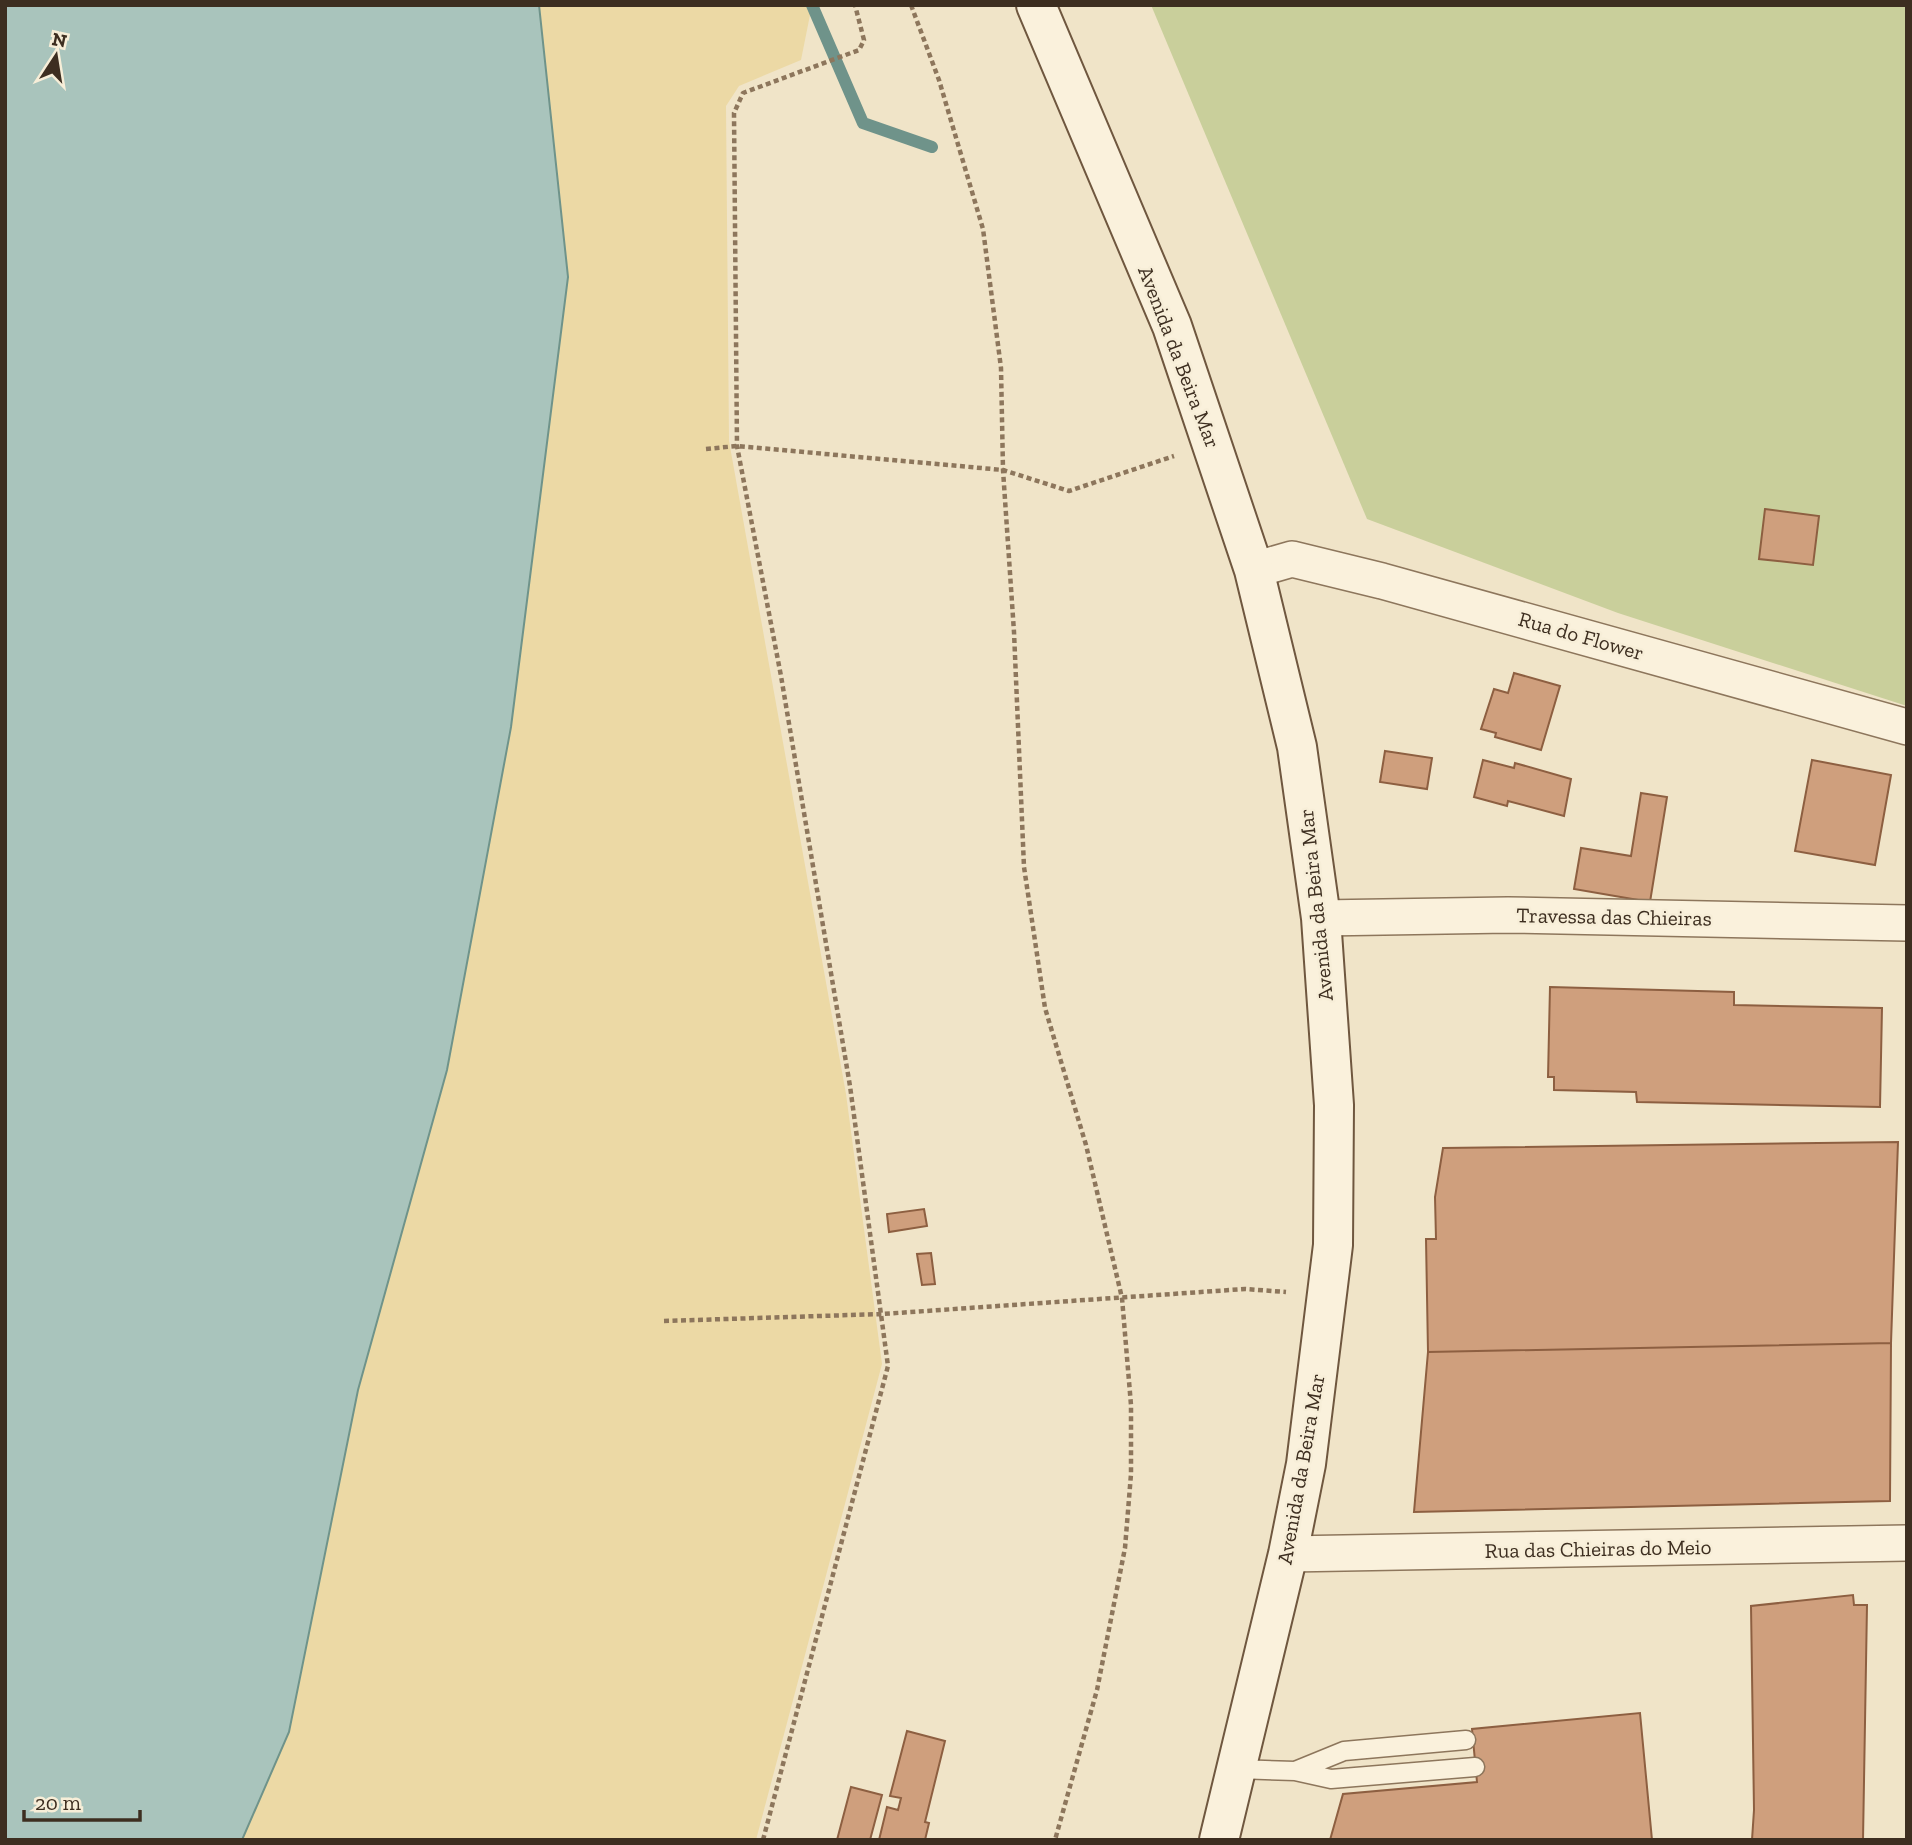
<svg xmlns="http://www.w3.org/2000/svg" width="1912" height="1845" viewBox="0 0 1912 1845" font-family="'Zilla Slab',serif">
  <style>
    .green { fill: #c9cf9b }
    .sand { fill: #ecd9a5 }
    .water { fill: #a9c4bc; stroke: #6f938a; stroke-width: 2 }
    .lines { fill: none; stroke-linecap: round; stroke-linejoin: round }
    .stream { stroke: #6f938a; stroke-width: 12 }
    .building { fill: #cf9f7d; stroke: #8d5f41; stroke-width: 2 }
    .lane-casing { stroke: #8d765c; stroke-width: 21 }
    .street-casing { stroke: #8d765c; stroke-width: 38 }
    .secondary-casing { stroke: #6f573f; stroke-width: 42 }
    .path { stroke: #8d765c; stroke-width: 4.5; stroke-dasharray: 5 3.5; stroke-linecap: butt }
    .lane { stroke: #faf1dc; stroke-width: 18 }
    .street { stroke: #faf1dc; stroke-width: 35 }
    .secondary { stroke: #faf1dc; stroke-width: 38 }
    .labels { text-anchor: middle; stroke-width: 5; stroke-linejoin: round; paint-order: stroke }
    .street-label { font-size: 21px; fill: #3d2e20; stroke: #f7eed8 }
  </style>
  <rect width="100%" height="100%" fill="#f0e4c8"/>
  <path class="green" d="M1151,5h756v701l-289,-93 -251,-94z"/>
  <path class="sand" d="M392,5h420l-11,55 -62,26 -13,20 3,335 117,653 36,270 -126,476h-751v-123z"/>
  <path class="water" d="M5,5h534l29,272 -57,450 -64,343 -89,320 -69,342 -47,108h-237z"/>
  <g class="lines">
    <path class="stream" d="M812,5l51,118 69,24"/>
  </g>
  <path class="building" d="M1765,509l54,7 -6,49 -54,-6z
    M1514,673l46,13 -19,64 -46,-13 1,-4 -15,-4 13,-40 14,4z
    M1385,751l47,7 -5,31 -47,-7z
    M1483,760l31,8 1,-5 56,16 -7,37 -56,-15 -1,5 -33,-9z
    M1812,760l79,15 -16,90 -80,-14z
    M1641,793l26,4 -17,105 -76,-13 7,-41 50,8z
    M1550,987l184,5v13l148,3 -2,99 -243,-5 -1,-10 -82,-2v-13h-6z
    M1898,1142l-7,201 -463,9 -2,-113h10l-1,-42 8,-49z
    M924,1209l3,17 -38,6 -2,-18z
    M931,1253l4,31 -13,1 -5,-31z
    M1891,1343l-1,158 -476,11 14,-160z
    M1853,1595l1,10h13l-4,235h-111l2,-30 -3,-204z
    M1640,1713l12,127h-322l13,-46 134,-12 -5,-53z
    M907,1731l38,10 -20,81 4,1 -4,17h-46l8,-33 11,3 3,-12 -11,-2z
    M851,1787l31,8 -12,45h-33z"/>
  <g class="lines">
    <defs>
      <path id="lane" d="M1237,1769l58,2 36,8 144,-12
        M1295,1771l49,-20 122,-11"/>
      <path id="street" d="M1254,570l38,-11 90,22 525,146
        M1321,918l187,-3 399,8
        M1288,1554l619,-11"/>
      <path id="secondary" d="M1036,5l136,321 82,244 43,177 24,171 13,187 -1,140 -27,219 -18,90 -69,286"/>
    </defs>
    <use href="#lane" class="lane-casing"/>
    <use href="#street" class="street-casing"/>
    <use href="#secondary" class="secondary-casing"/>
    <path class="path" d="M911,5l28,75 44,149 18,139 2,102 11,162 10,235 21,141 41,137 36,153 9,107v69l-6,74 -28,142 -42,150
      M706,449l31,-3 266,24 66,21 105,-35
      M664,1321l218,-7 363,-25 41,3
      M763,1840l125,-474 -38,-280 -69,-410 -44,-230 -3,-333 9,-20 116,-43 5,-10 -9,-35"/>
    <use href="#lane" class="lane"/>
    <use href="#street" class="street"/>
    <use href="#secondary" class="secondary"/>
  </g>
  <g class="labels">
    <g class="street-label">
      <text transform="translate(1179 357) rotate(69)" y="7">Avenida da Beira Mar</text>
      <text transform="translate(1581 636) rotate(16)" y="7">Rua do Flower</text>
      <text transform="translate(1316 905) rotate(-96)" y="7">Avenida da Beira Mar</text>
      <text transform="translate(1614 917) rotate(1)" y="7">Travessa das Chieiras</text>
      <text transform="translate(1301 1469) rotate(-80)" y="7">Avenida da Beira Mar</text>
      <text transform="translate(1598 1549) rotate(-1)" y="7">Rua das Chieiras do Meio</text>
    </g>
  </g>
  <rect width="1912" height="1845" fill="none" stroke="#3d2e20" stroke-width="14"/>
  <g transform="translate(56 56) rotate(12)" stroke="#f7eed8" stroke-width="5" paint-order="stroke">
  <path d="M0-5L12 26L0 18L-12 26Z" fill="#3d2e20"/>
  <text y="-10" font-size="19" font-weight="bold" text-anchor="middle" fill="#3d2e20">N</text>
  </g>
  <path d="M24 1810v10h116v-10" fill="none" stroke="#3d2e20" stroke-width="3.5"/>
  <text x="35" y="1810" font-size="21" fill="#3d2e20" stroke="#f7eed8" stroke-width="5" paint-order="stroke">20 m</text>
</svg>
